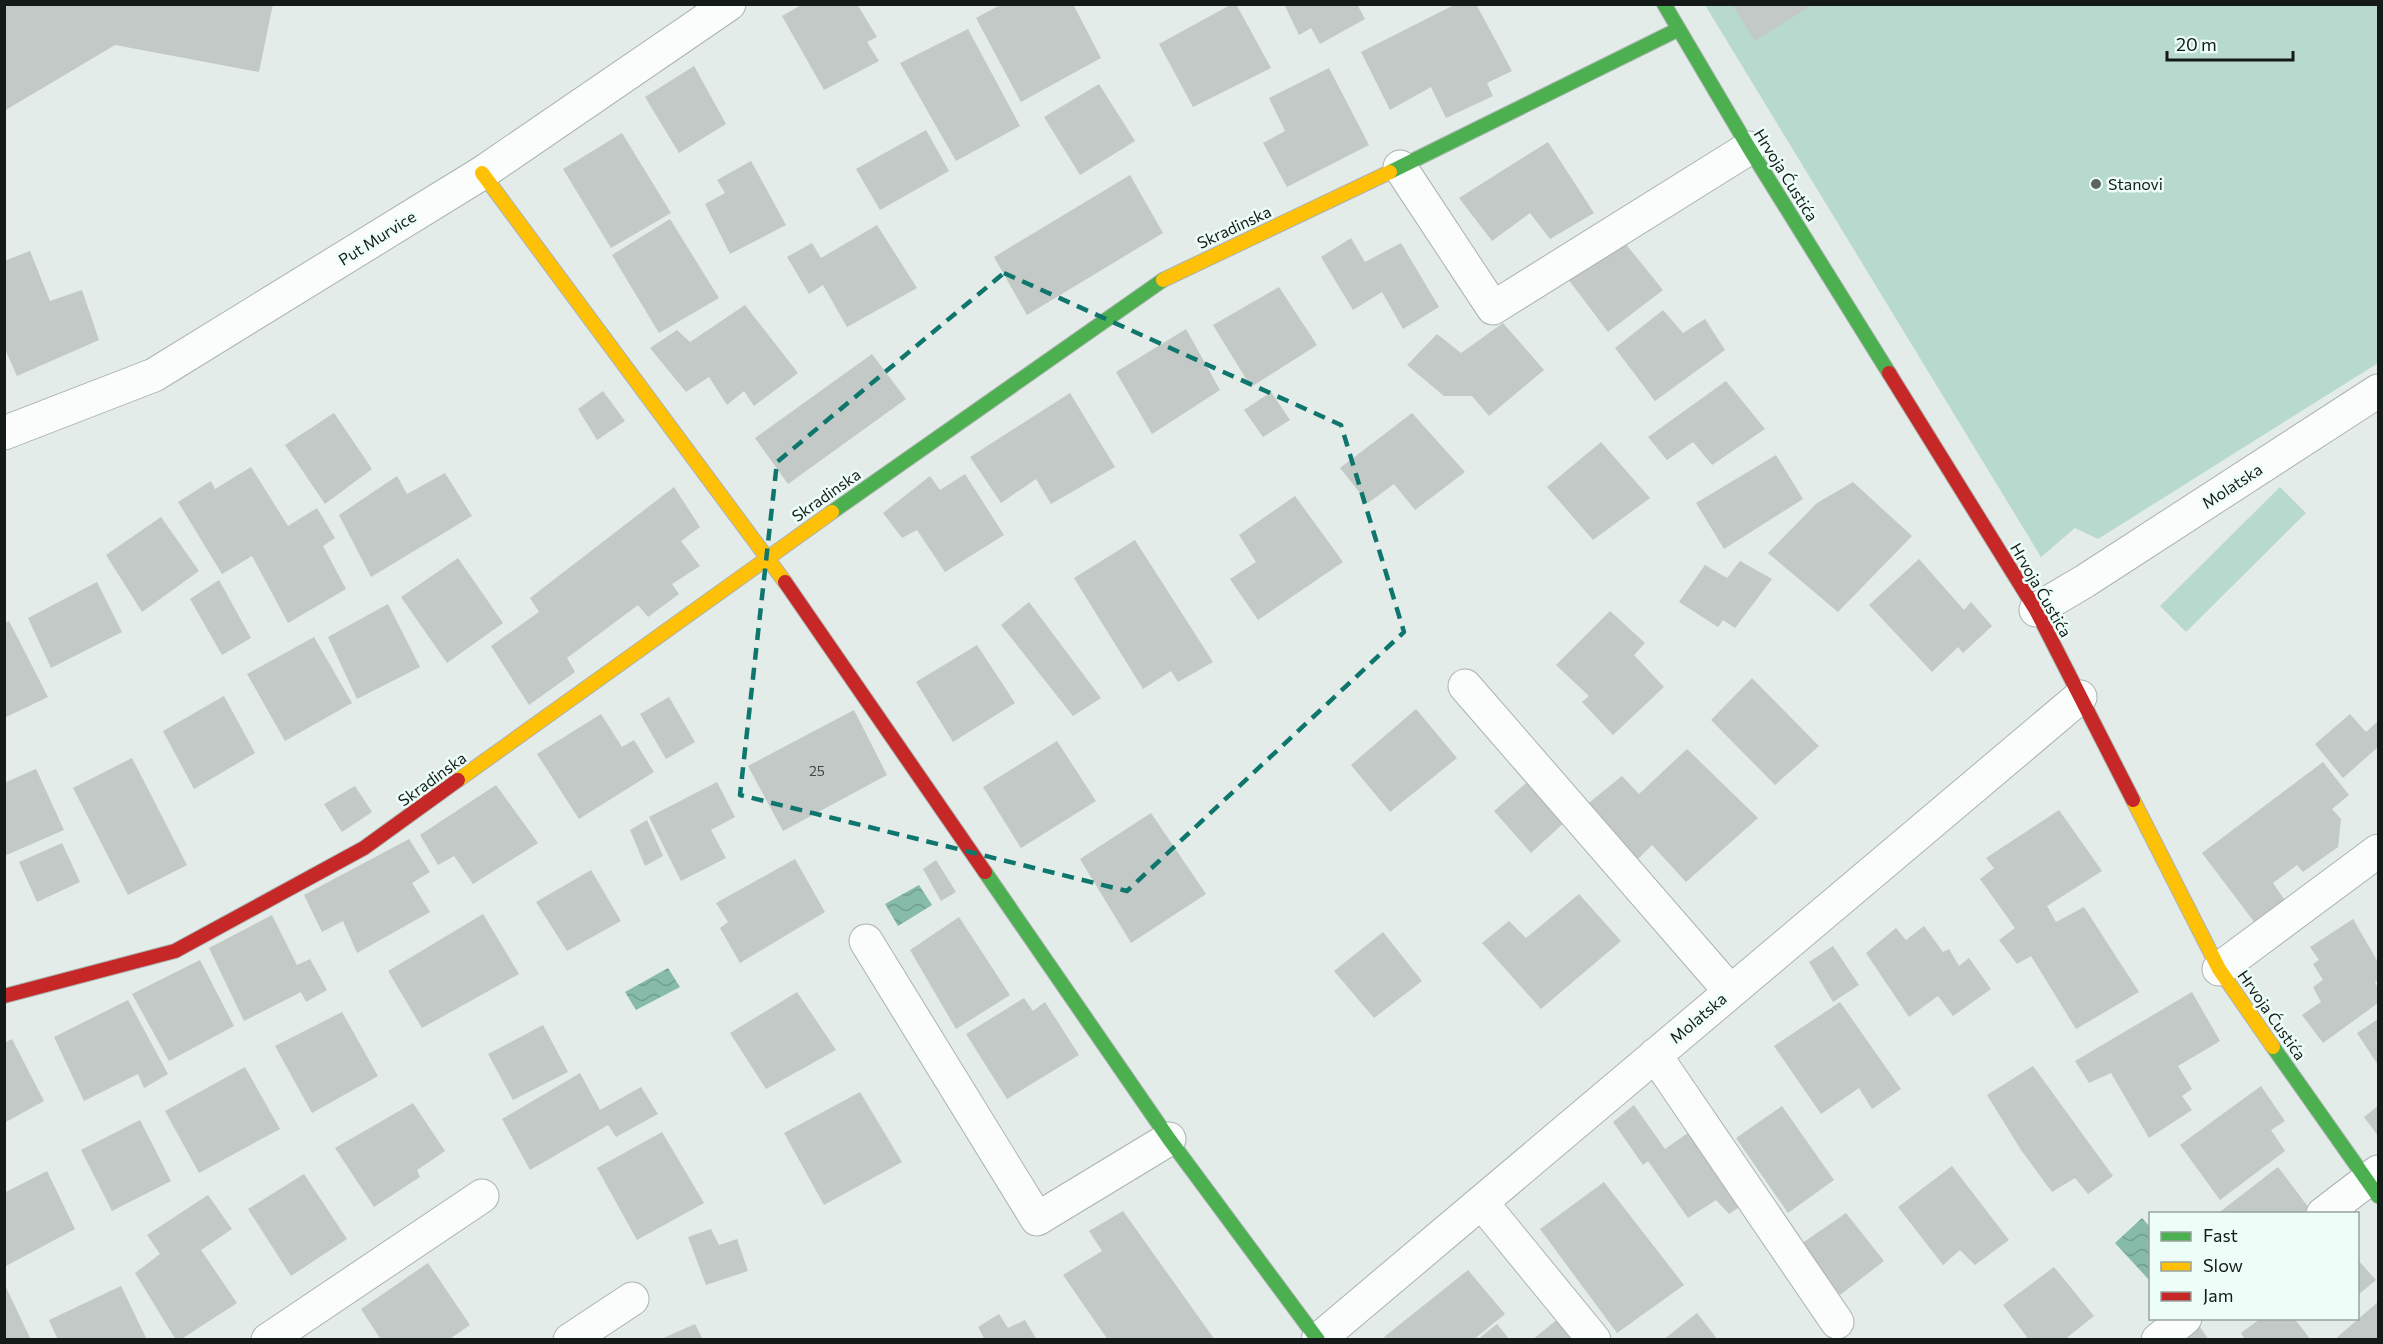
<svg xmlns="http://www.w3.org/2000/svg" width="2383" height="1344" viewBox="0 0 2383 1344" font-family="Commissioner,sans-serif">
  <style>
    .pitch { fill: #b8d9ce }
    .water { fill: url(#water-waves) }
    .building { fill: #c2c9c6 }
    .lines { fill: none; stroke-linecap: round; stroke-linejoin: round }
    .street-casing { stroke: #abb3b0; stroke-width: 35 }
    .fast-casing { stroke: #abb3b0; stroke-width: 16 }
    .slow-casing { stroke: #abb3b0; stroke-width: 16 }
    .jam-casing { stroke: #abb3b0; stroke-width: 16 }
    .street { stroke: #fbfcfc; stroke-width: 33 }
    .fast { stroke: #4caf50; stroke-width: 14 }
    .slow { stroke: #ffc107; stroke-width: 14 }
    .jam { stroke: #c62828; stroke-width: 14 }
    .marked { fill: none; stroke: #0f766e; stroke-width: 4.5; stroke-dasharray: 12 8; stroke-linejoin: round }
    .poi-dot { fill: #5c6461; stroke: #ecfef7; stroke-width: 2 }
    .labels { text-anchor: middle; stroke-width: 5; stroke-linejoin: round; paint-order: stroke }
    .number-label { font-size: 14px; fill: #404644 }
    .street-label { font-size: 16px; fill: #141a18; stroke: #ecfef7 }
    .poi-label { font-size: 16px; fill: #141a18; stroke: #ecfef7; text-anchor: start }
  </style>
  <defs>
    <pattern id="water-waves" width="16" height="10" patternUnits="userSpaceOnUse" patternTransform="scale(1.5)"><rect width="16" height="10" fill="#86baa9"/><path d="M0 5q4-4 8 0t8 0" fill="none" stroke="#739f91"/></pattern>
  </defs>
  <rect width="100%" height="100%" fill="#e3ece9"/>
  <path class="pitch" d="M1705,5h673v358l-280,176 -23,-11 -34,29z
    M2280,487l26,26 -120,119 -26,-26z"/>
  <path class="water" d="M919,885l13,20 -34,21 -13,-22z
    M668,968l12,19 -44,23 -11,-18z
    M2142,1218l8,9v54l-35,-38z"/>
  <path class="building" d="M11,4h262l-14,68 -144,-27 -111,66v-103z
    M803,4h54l20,33 -10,5 12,19 -55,29 -42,-74z
    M1002,4h71l28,54 -80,44 -45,-84z
    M1232,4h4l35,64 -78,39 -34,-63z
    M1284,4h73l8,15 -45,25 -9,-16 -12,7z
    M1456,4h20l36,67 -25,12 6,13 -47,22 -15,-31 -41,23 -29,-58z
    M1732,4h82l-59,37z
    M968,29l52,97 -64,35 -56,-98z
    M694,66l32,58 -47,29 -34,-56z
    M1329,68l40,77 -82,42 -24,-44 22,-12 -16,-33z
    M1099,84l36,57 -55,34 -36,-58z
    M926,130l23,41 -69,39 -24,-41z
    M622,133l49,80 -60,35 -48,-79z
    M1548,142l46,71 -44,26 -20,-26 -38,28 -33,-43z
    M751,161l35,64 -56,29 -25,-50 20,-11 -8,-13z
    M1130,175l33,58 -136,82 -33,-58z
    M670,219l49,79 -60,35 -47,-78z
    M877,225l40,63 -70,39 -24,-42 -14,9 -22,-37 25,-14 9,15z
    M1620,237l43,53 -55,42 -43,-57z
    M1351,238l14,24 36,-19 38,64 -36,22 -21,-37 -29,18 -32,-53z
    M30,251l20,50 32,-11 17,50 -82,36 -13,-29v-86z
    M1279,287l38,58 -66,42 -38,-62z
    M745,305l53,68 -44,33 -10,-15 -17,14 -18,-28 -23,15 -36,-44 27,-18 13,12z
    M1663,310l20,23 22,-14 20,31 -70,51 -40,-53z
    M1503,323l41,47 -55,46 -17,-20h-28l-37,-31 30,-31 24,19z
    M1186,329l34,61 -68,44 -36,-62z
    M872,354l34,45 -118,85 -33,-46z
    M1726,381l39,48 -53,36 -19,-23 -26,18 -19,-23z
    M603,391l22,30 -28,19 -19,-31z
    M1271,392l19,28 -27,17 -19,-27z
    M1070,393l45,74 -64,37 -15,-25 -35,24 -31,-46z
    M334,413l38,56 -47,35 -40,-59z
    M1412,413l53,59 -50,38 -21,-26 -26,19 -28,-35z
    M1601,442l49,56 -57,42 -46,-53z
    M1776,455l27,44 -79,50 -28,-46z
    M251,467l37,59 29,-18 18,30 -12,8 23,43 -58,34 -36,-67 -30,18 -44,-72 33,-21 4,8z
    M445,473l27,43 -101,61 -32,-62 58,-39 10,18z
    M965,474l39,61 -59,37 -28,-42 -15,8 -19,-25 47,-37 10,14z
    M1853,482l59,54 -74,76 -70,-59 49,-50z
    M674,487l26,40 -19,14 19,25 -28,18 7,10 -31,23 -10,-12 -71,53 8,14 -46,33 -38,-59 48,-34 -9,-14z
    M1295,496l48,66 -85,58 -28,-41 26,-17 -17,-27z
    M161,517l38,54 -57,41 -36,-57z
    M1135,540l78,122 -35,20 -7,-11 -28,18 -69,-111z
    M458,558l45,65 -56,40 -46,-66z
    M1919,559l45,51 7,-8 21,24 -29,27 -5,-6 -26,25 -63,-67z
    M1740,561l32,18 -37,49 -12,-8 -5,7 -39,-25 26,-37 22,13z
    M219,580l32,58 -29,17 -32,-56z
    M97,582l25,50 -71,36 -23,-50z
    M1029,602l72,96 -28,18 -72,-91z
    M388,604l32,63 -63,32 -29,-62z
    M1610,611l35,32 -11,12 30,32 -51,48 -31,-33 7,-6 -33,-31z
    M9,621l39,76 -44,21v-95z
    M314,637l38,66 -67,38 -38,-67z
    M977,645l38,58 -62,39 -37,-60z
    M1752,678l67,68 -44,39 -64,-65z
    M224,696l31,57 -61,36 -31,-58z
    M669,697l26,45 -29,17 -26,-45z
    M1416,709l41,49 -67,54 -39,-47z
    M854,710l33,65 -104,56 -35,-65z
    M601,714l21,33 12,-7 20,32 -75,47 -42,-65z
    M2350,714l16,18 12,-11v26l-35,31 -28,-34z
    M1057,741l39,60 -75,47 -38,-61z
    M1687,749l71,69 -72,64 -34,-37 -16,16 -51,-55 37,-30 17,18z
    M132,758l55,107 -59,30 -55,-107z
    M2323,762l26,33 -17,14 9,10 -3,28 -35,25 -6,-7 -24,18 13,19 -31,21 -53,-70z
    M36,769l28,61 -60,26v-73z
    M1531,779l36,41 -36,33 -37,-42z
    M717,782l18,35 -24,13 15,28 -45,23 -32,-64z
    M496,785l42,58 -65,41 -19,-28 -16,9 -18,-30z
    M355,786l17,26 -30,20 -18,-28z
    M2059,810l43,61 -55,35 9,16 28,-15 55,85 -63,37 -45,-73 -14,8 -18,-24 16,-12 -35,-49 14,-11 -8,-10z
    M1151,813l55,81 -75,49 -51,-84z
    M647,820l16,36 -18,10 -15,-36z
    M409,839l21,33 -18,11 18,29 -73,41 -14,-32 -21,11 -18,-37z
    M62,843l18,39 -43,20 -18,-40z
    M795,859l30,53 -85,51 -20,-35 8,-6 -12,-19z
    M936,860l20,32 -15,9 -18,-32z
    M591,870l30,51 -54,30 -31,-49z
    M1579,894l42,47 -80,68 -59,-66 27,-22 17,17z
    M483,914l36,60 -97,54 -34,-57z
    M272,915l25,50 13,-6 17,31 -21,12 -5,-10 -57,29 -35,-73z
    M959,917l51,78 -54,34 -46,-79z
    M2353,919l25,43v18l-3,2 3,6v15l-55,40 -21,-28 19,-13 -8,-15 10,-7 -10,-16 6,-4 -9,-13z
    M1924,926l19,26 6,-3 10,17 10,-8 22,31 -38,27 -15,-20 -29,21 -43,-64 30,-25 10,12z
    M1383,932l39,49 -48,37 -40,-47z
    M1833,946l26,39 -26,17 -24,-40z
    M200,960l34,66 -65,35 -37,-67z
    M797,992l39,58 -70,39 -36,-56z
    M2192,992l28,49 -42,25 14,23 -10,7 10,14 -43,28 -38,-65 -22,10 -14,-22z
    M1024,998l9,13 12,-9 34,53 -72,44 -41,-65z
    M128,1000l40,74 -24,14 -6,-14 -54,27 -30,-64z
    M1840,1002l61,87 -29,20 -13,-21 -38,26 -47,-68z
    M342,1012l36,64 -66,37 -37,-67z
    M2378,1019v46l-21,-32z
    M543,1025l25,47 -55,28 -25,-46z
    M12,1039l32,62 -40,22v-80z
    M2033,1066l80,110 -25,18 -13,-16 -23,14 -31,-42 -34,-55z
    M245,1067l35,62 -81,44 -34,-62z
    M580,1073l20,37 41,-23 17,27 -42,23 -8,-12 -78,45 -28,-51z
    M2261,1086l24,35 -14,9 14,21 -65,49 -40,-55z
    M860,1092l42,70 -78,43 -40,-72z
    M413,1103l32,48 -28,19 3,7 -46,30 -39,-59z
    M1634,1105l31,44 33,-23 52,74 -21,14 -13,-14 -28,18 -40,-57 -5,4 -30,-43z
    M1782,1106l52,74 -46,33 -52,-75z
    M2378,1106v30l-14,-19z
    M140,1120l31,61 -59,30 -31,-61z
    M662,1132l42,71 -67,37 -40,-72z
    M1952,1166l57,74 -34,25 -15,-15 -17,15 -45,-58z
    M2278,1167l31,41 -7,6h-85z
    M47,1171l28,58 -69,37 -2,-4v-69z
    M304,1174l43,65 -56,37 -43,-67z
    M1604,1182l80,103 -67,48 -77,-104z
    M208,1195l24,34 -31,21 36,53 -57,37h-4l-41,-67 25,-19 -13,-19z
    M1123,1211l92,129h-107l-45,-65 39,-24 -13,-20z
    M1846,1213l38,48 -44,34 -39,-51z
    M711,1229l8,16 18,-6 11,32 -42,14 -18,-48z
    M2358,1260l18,20 -18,15z
    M428,1263l42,62 -22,15h-67l-20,-31z
    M2054,1267l40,49 -30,24h-35l-26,-35z
    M1468,1270l37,44 -32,26h-87l-2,-3z
    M4,1283l26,55 -3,2h-23z
    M121,1286l26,54h-89l-9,-20z
    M2378,1302v38h-44z
    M1697,1313l21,27h-55z
    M999,1314l9,14 17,-8 12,20h-52l-7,-13z
    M1559,1318l18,22h-45z
    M2261,1318h33l17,22h-66l-4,-7z
    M695,1324l8,16h-44z
    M1497,1324l13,16h-33z
    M2200,1327l9,13h-27z"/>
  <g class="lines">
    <defs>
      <path id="street" d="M1400,167l93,141 256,-160
        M4,433l150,-58 328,-202 247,-169
        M2036,610l49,-29 293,-190
        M1465,686l265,305
        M866,941l171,278 132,-80
        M2219,969l159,-118
        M1655,1055l182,267
        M1482,1203l112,137
        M2323,1214l55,-42
        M268,1340l214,-144
        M570,1340l62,-41
        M1318,1340l762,-643
        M2158,1340l27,-22"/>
      <path id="fast" d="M1664,4l85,144 140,225
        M1390,172l289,-143
        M832,512l331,-232
        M985,872l184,267 149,201
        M2273,1047l105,149"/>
      <path id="slow" d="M482,173l303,409
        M1163,280l227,-108
        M458,780l374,-268
        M2133,800l86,169 54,78"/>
      <path id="jam" d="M1889,373l147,237 97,190
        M785,582l200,290
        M4,996l171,-45 189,-103 94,-68"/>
    </defs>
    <use href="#street" class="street-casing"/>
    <use href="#fast" class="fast-casing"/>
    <use href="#slow" class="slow-casing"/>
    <use href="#jam" class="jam-casing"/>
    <use href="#street" class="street"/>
    <use href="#fast" class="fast"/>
    <use href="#slow" class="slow"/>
    <use href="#jam" class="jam"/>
  </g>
  <path class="marked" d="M1004,273l337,152 63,207 -277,259 -387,-96 37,-333z"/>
  <circle class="poi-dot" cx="2096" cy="184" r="6"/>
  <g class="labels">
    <g class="number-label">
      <text x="817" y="776">25</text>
    </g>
    <g class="street-label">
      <text transform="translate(1786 175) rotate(58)" y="6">Hrvoja Ćustića</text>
      <text transform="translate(1234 227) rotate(-25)" y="6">Skradinska</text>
      <text transform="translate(377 238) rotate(-32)" y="6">Put Murvice</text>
      <text transform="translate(2232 486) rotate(-33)" y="6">Molatska</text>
      <text transform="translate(826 495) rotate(-35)" y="6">Skradinska</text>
      <text transform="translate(2041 590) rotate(60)" y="6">Hrvoja Ćustića</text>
      <text transform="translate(432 779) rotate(-36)" y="6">Skradinska</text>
      <text transform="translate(2272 1015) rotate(55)" y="6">Hrvoja Ćustića</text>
      <text transform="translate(1698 1018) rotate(-40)" y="6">Molatska</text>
    </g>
    <g class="poi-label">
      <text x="2108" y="190">Stanovi</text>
    </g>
  </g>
  <rect width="2383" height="1344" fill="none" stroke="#141a18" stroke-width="12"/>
  <rect x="2149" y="1212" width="210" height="108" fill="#ecfef7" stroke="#96a39e" stroke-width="1.5"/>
  <rect x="2161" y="1232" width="30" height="9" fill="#4caf50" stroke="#96a39e" stroke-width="1.5"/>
  <text x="2203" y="1242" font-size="18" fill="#141a18">Fast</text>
  <rect x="2161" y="1262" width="30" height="9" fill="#ffc107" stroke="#96a39e" stroke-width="1.5"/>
  <text x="2203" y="1272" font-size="18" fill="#141a18">Slow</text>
  <rect x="2161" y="1292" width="30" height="9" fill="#c62828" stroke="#96a39e" stroke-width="1.5"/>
  <text x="2203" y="1302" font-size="18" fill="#141a18">Jam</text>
  <path d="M2167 51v9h126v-9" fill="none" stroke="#141a18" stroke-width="3"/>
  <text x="2176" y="51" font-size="18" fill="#141a18" stroke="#ecfef7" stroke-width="4.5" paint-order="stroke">20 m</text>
</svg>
